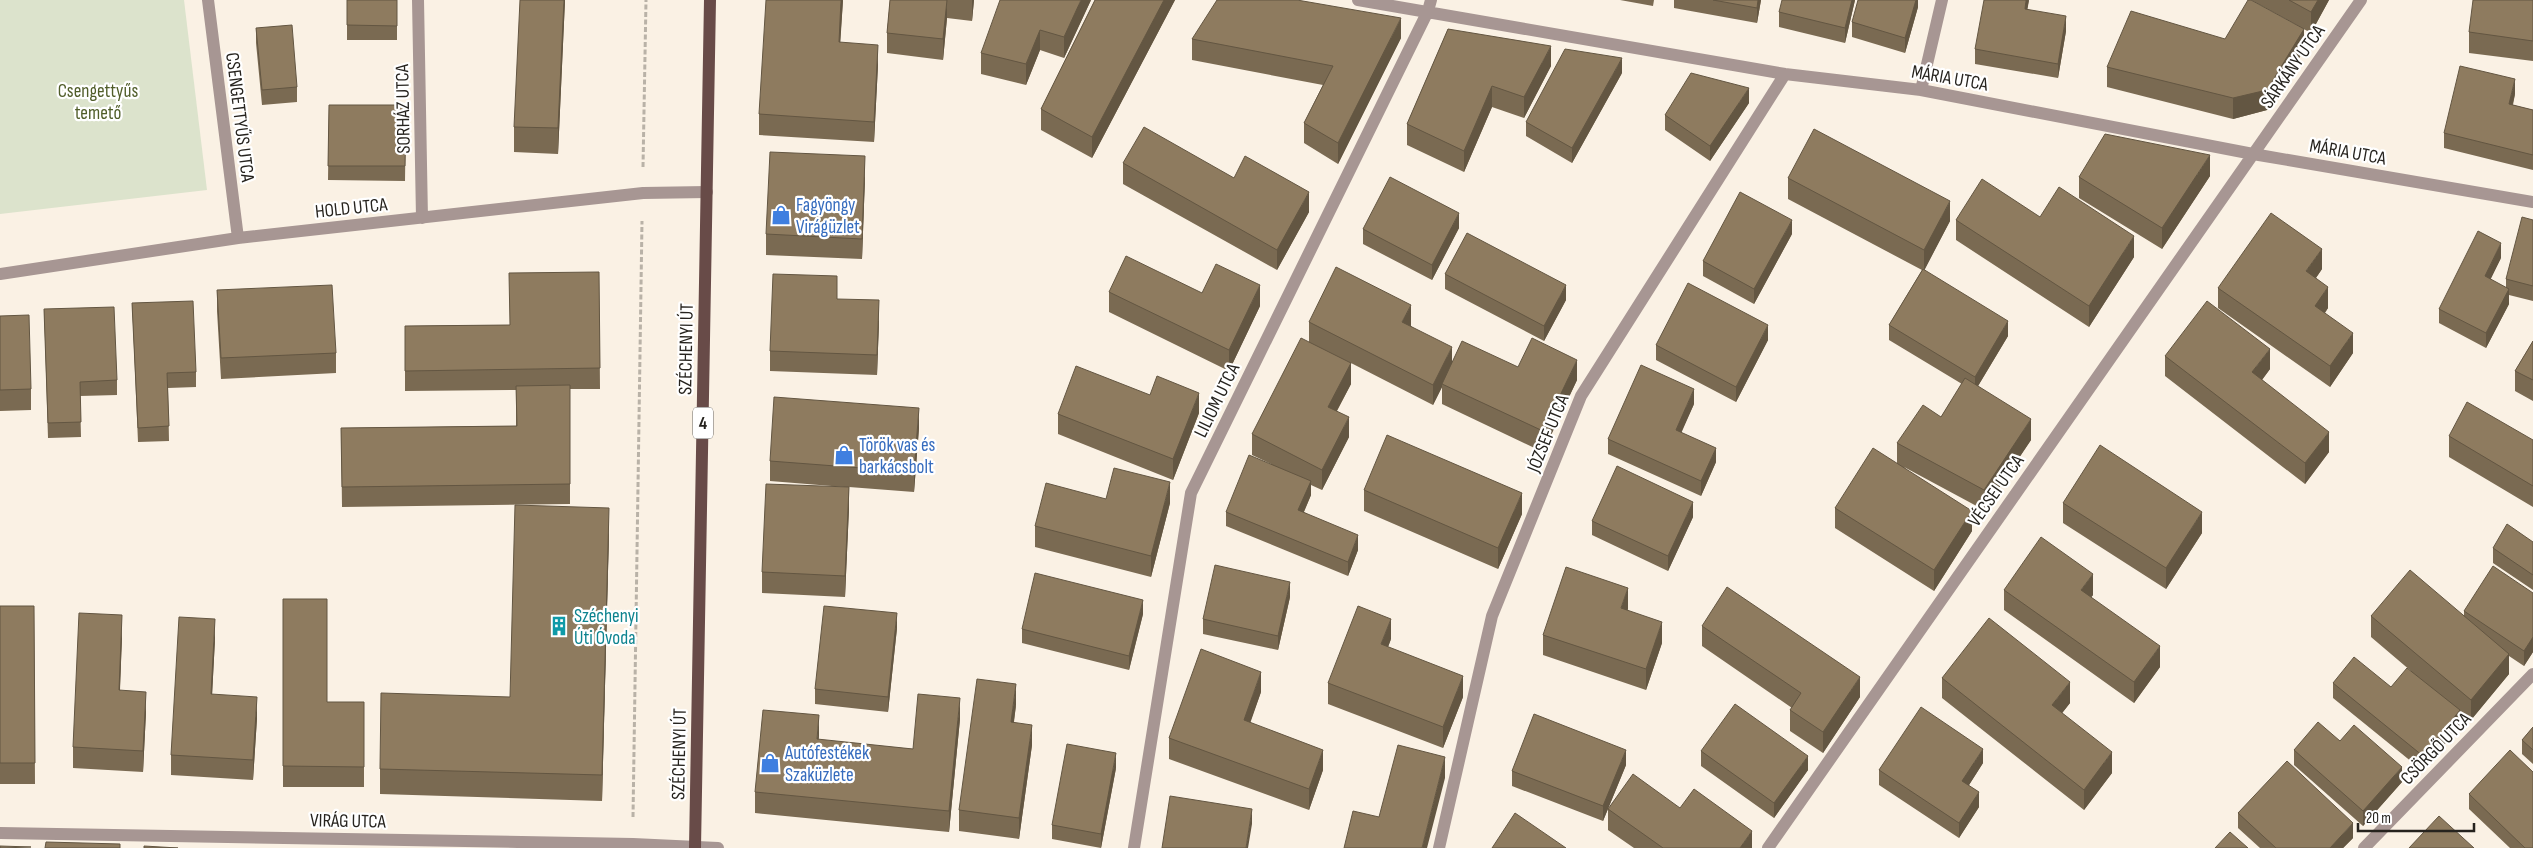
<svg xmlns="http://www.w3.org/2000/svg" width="2533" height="848" viewBox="0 0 2533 848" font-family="'Sofia Sans Condensed',sans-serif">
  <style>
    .green { fill: #dce3cc }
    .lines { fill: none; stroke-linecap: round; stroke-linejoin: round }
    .path { stroke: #b9b2a7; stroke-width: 3; stroke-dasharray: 5 2.5; stroke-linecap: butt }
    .minor { stroke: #a79693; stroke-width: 12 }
    .major { stroke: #684b48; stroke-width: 12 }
    .wall { fill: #7a6a52 }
    .shaded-wall { fill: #635642 }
    .building { fill: #8e7b5f; stroke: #635642 }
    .labels { text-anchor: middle; stroke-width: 4.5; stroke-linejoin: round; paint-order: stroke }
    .shield { fill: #fff; stroke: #676562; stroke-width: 1 }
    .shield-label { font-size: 18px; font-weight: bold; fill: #26231e }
    .street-label { font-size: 19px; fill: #26231e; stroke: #fff }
    .park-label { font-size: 19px; fill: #505d29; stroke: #fff }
    .shop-label { font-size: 19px; fill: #366cbe; stroke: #fff; text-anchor: start }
    .culture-label { font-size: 19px; fill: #0d838f; stroke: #fff; text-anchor: start }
  </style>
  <rect width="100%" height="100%" fill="#faf1e4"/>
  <path class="green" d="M0,0h184l23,190 -207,24z"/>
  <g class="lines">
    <path class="path" d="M643,167l3,-167
      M633,817l9,-596"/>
    <path class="minor" d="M208,0l30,238
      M418,0l4,218
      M1358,0l427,74 136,16 332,64 280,48
      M1921,90l21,-90
      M0,274l238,-36 405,-45 64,-1
      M0,833l633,11 85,4
      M1134,848l57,-355 237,-482 3,-11
      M1439,848l53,-232 89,-220 204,-322
      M1768,848l593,-848
      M2364,848l169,-174"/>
    <path class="major" d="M695,848l15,-848"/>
  </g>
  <path class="wall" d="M347,0h50v40h-50z
    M565,0l-7,154 -44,-2v-25z
    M843,0l-3,42 38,23 -4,77 -115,-7v-21z
    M890,0h84l-2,21 -25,-3 -4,42 -56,-7v-20z
    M1091,0l-27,58 -24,-8 -14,35 -45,-11v-21z
    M1095,0h80l-83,158 -51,-28v-21z
    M1620,0h34l-1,6z
    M1674,0h87l-4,23 -83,-15z
    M1855,0l-10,43 -66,-16v-15z
    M1918,0v7l-13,46 -53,-16v-15z
    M2029,0l-2,9 39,22 -8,47 -83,-14v-15z
    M2251,0h78l-18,33z
    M2533,0v61l-64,-8v-21z
    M256,28l41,59v15l-35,3 -6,-62z
    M1448,29l103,37 -27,52 -32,-11 -28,65 -57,-27v-21z
    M1401,38l-63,126 -34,-21v-20l19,-38 -131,-25v-21z
    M2225,39l79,11 -37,60 -34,9 -126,-32v-20z
    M1622,73l-50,90 -46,-27v-14z
    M2515,94l-2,11 20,5v60l-89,-22v-15z
    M1749,103l-39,58 -45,-31v-15z
    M329,105h77l-1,76 -77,-1z
    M1123,163l111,15 75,34 -32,58 -154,-86z
    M2210,176l-48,73 -83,-51v-21z
    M865,177l-3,82 -96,-4v-21z
    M1788,178l162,43 -26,49 84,66 -30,50 53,54 -47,70 -80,-43 68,64 -38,60 -99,-63v-20l62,-45v-20l44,-26 21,-33 -73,-44v-15l33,-55 -134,-71z
    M2040,217l94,40 -45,70 -133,-87v-20z
    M2533,220v81l-24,-6v9l-23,44 -47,-25v-14l62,-51 -11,21 16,9v-9z
    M1459,228l-27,52 -69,-36v-15z
    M1792,234l-38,70 -51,-28v-15z
    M2322,269l-6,9 12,30 -3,5 28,40 -23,34 -112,-79v-20z
    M599,272l1,117h-30v115l-228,3 -1,-79 175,-2v-36l-111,1v-65l105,-1z
    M1445,274l121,26 -22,41 -99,-52z
    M217,290l119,63v20l-115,6 -4,-68z
    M1109,292l93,1 58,13 -31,65 -120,-59z
    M837,299l42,22 -2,54 -107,-4v-20z
    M132,303l64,69v15l-28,1 1,53 -31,1z
    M44,309l73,71v15l-37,1 1,41 -33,1z
    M0,316l31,73v21l-31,1z
    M1309,322l102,4 41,36 66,5 59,13 -34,72 -101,-48v-17l-9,18 -82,-42v21l-14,27 12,26 -27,53 -11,-5v10l-7,17 54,38 -10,26 -122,-50v-14l45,-48 -19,-9v-21l57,-92z
    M1768,340l-32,62 -80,-42v-15z
    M2533,341v60l-18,-10v-20z
    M2165,356l105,13 -8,11 67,72 -24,32 -140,-108z
    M1150,395l49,18 -26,67 -115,-46v-20z
    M1694,404l-13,28 35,30 -15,34 -93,-42v-15z
    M919,428l-5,64 -65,-5v21l-4,89 -83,-4v-21l82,-85 -74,-6v-20z
    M2449,436l84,4v67l-84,-50z
    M1364,490l158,24 -24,55 -134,-58z
    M1106,499l64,4 -19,74 -116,-30v-21z
    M2063,503l139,30 -36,56 -103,-66z
    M1693,517l-25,54 -76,-36v-14z
    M609,533l-7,268 -222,-7v-25l130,-72z
    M2533,542v48l-40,-27v-15z
    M2004,590l89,5 -2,2 69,70 -26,36 -130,-93z
    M2533,593v59l-9,14 -15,-10v18l-38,46 -11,-8v13l-37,46 -90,-73v-15l58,4 20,-16 -40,-34v-21l93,-1v-4z
    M1290,597l-12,53 -75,-16v-15z
    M283,599l44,103h37v85h-81z
    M0,606h34l1,178h-35z
    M1628,609l-1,1 35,33 -16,47 -103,-35v-20z
    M1143,614l-14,56 -107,-27v-14z
    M1702,626l158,71 -37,56 -33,-22v-21l2,-2 -90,-62z
    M897,628l-9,84 -73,-8v-15z
    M122,636l-2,54 26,22 -3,60 -70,-4v-21z
    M215,639l-3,56 45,23 -4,62 -82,-5v-20z
    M1391,639l-3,8 75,50 -20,51 -115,-44v-21z
    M1942,678l128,25 -8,10 50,60 -28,37 -142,-112z
    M1261,692l-11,30 73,48 -14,40 -140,-51v-21z
    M1016,705l-2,17 18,23 -13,94 -60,-8v-21z
    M960,719l-11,113 -194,-19v-21l64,-56 -1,4 95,9z
    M2533,727v37l-11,-10v-14z
    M2340,741l62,41 -39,44 -69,-61v-15z
    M1701,751l107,19 -34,48 -73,-52z
    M1983,763l-14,22 10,22 -20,31 -80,-53v-15z
    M1626,765l-23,56 -91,-35v-15z
    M1116,768l-15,80 -49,-9v-14z
    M2469,794l64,54h-23l-41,-39z
    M1680,808l72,40h-118l-26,-18v-21z
    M2238,813l115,25 -10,10h-83l-22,-20z"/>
  <path class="shaded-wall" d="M564,0h1l-7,154v-26z
    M841,0h2l-4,63v-21z
    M947,0v18l-4,42v-21z
    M972,0h2l-2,21z
    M1081,0h10l-27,58v-21z
    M1164,0h11l-83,158v-21z
    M1758,0h3l-4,23v-15z
    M1852,0h3l-10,43v-15z
    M1916,0h2v7l-13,46v-15z
    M2026,0h3l-4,24v-15z
    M2318,0h11l-18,33v-21z
    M2066,16v15l-8,47v-14z
    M1401,18v20l-63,126v-21z
    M2304,29v21l-37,60 -34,9v-21z
    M1040,30v20l-14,35v-21z
    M878,45v20l-4,77v-20z
    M1551,46v20l-27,52v-21z
    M1622,58v15l-50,90v-15z
    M2515,79v15l-6,25v-15z
    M1492,86v21l-28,65v-21z
    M1749,88v15l-39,58v-15z
    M2210,155v21l-48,73v-21z
    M865,156v21l-3,82v-20z
    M1309,192v20l-32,58v-20z
    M1950,201v20l-26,50v-21z
    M1459,213v15l-27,52v-15z
    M1792,220v14l-38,70v-15z
    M2134,236v21l-45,70v-21z
    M2501,243v15l-16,33v-15z
    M2322,249v20l-16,23v-21z
    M1260,285v21l-31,65v-21z
    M1566,285v15l-22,41v-15z
    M2328,287v21l-13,18v-20z
    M2509,289v15l-23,44v-15z
    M879,300v21l-2,54v-20z
    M1411,305v21l-9,16v-20z
    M2008,321v15l-33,55v-14z
    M1768,325v15l-32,62v-15z
    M2353,333v20l-23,34v-21z
    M1452,347v21l-10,16v3l-9,18v-20z
    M2270,349v20l-18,24v-21z
    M1577,360v20l-34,72v-21z
    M1351,363v21l-23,43v-20z
    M1694,389v15l-18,41v-15z
    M1199,393v20l-26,67v-21z
    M919,408v20l-5,64v-20z
    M1349,417v20l-27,53v-20z
    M2031,419v21l-47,70v-20z
    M2329,432v20l-24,32v-21z
    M1716,448v14l-15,34v-15z
    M1311,481v14l-13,30v-15z
    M1170,482v21l-19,74v-21z
    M849,487v21l-4,89v-21z
    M1522,493v21l-24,55v-21z
    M1693,502v15l-25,54v-15z
    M609,508v25l-7,268v-26z
    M1972,511v20l-38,60v-21z
    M2202,512v21l-36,56v-21z
    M1358,535v15l-10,26v-14z
    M2093,574v21l-12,16v-21z
    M1290,582v15l-12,53v-14z
    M1628,588v21l-7,20v-21z
    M1143,600v14l-14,56v-14z
    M897,613v15l-9,84v-15z
    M122,615v21l-3,75v-21z
    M215,619v20l-4,76v-21z
    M1391,619v20l-10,26v-21z
    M1662,622v21l-16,47v-21z
    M2533,637v15l-9,14v-15z
    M2160,646v21l-26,36v-21z
    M2509,654v20l-38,46v-20z
    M1261,672v20l-17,49v-21z
    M1463,676v21l-20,51v-21z
    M1860,677v20l-37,56v-21z
    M2070,682v21l-18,23v-21z
    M1016,684v21l-5,37v-20z
    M146,692v20l-3,60v-21z
    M257,697v21l-4,62v-20z
    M960,698v21l-11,113v-21z
    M2460,710v15l-37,46v-15z
    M819,715v21l-2,24v-21z
    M1032,725v20l-13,94v-21z
    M1983,749v14l-21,33v-15z
    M1323,750v20l-14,40v-21z
    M1626,750v15l-23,56v-15z
    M2112,752v21l-28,37v-20z
    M1116,753v15l-15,80v-14z
    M1808,756v14l-34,48v-15z
    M1445,757v21l-18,70h-5z
    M2402,767v15l-39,44v-15z
    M1979,792v15l-20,31v-15z
    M1252,809v15l-4,24h-2z
    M2353,823v15l-10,10h-13z
    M1752,831v17h-12z"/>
  <path class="building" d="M347,0h50v26l-50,-1z
    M520,0h44l-6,128 -44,-1z
    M766,0h75l-2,42 39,3 -4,77 -115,-8z
    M890,0h57l-4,39 -56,-6z
    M1000,0h81l-17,37 -24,-7 -14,34 -45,-11z
    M1095,0h69l-72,137 -51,-28z
    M1217,0h80l104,18 -63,125 -34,-20 29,-57 -141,-27z
    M1713,0h45l-1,8z
    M1782,0h70l-7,28 -66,-16z
    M1858,0h58l-11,38 -53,-16z
    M1984,0h42l-1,9 41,7 -8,48 -83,-15z
    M2248,0h3l53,29 -37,61 -34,8 -126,-31 24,-56 94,28z
    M2289,0h29l-7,12z
    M2473,0h60v41l-64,-9z
    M292,25l5,62 -35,3 -6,-62z
    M1448,29l103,17 -27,51 -32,-11 -28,65 -57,-27z
    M1565,49l57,9 -50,90 -46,-26z
    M2460,66l55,13 -6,25 24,6v45l-89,-22z
    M1691,73l58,15 -39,58 -45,-31z
    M329,105h77l-1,61h-77z
    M1144,127l90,51 11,-22 64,36 -32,58 -154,-87z
    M1814,129l136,72 -26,49 -136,-72z
    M2105,134l105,21 -48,73 -83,-51z
    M770,152l95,4 -3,83 -96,-5z
    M1390,177l69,36 -27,52 -69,-36z
    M1982,179l58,38 19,-30 75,49 -45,70 -133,-86z
    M1740,192l52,28 -38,69 -51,-28z
    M2271,213l51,36 -16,22 22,16 -13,19 38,27 -23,33 -112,-78z
    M2522,217l11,3v66l-27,-7z
    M2478,231l23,12 -16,33 24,13 -23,44 -47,-24z
    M1467,233l99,52 -22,41 -99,-52z
    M1126,256l76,37 14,-29 44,21 -31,65 -120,-58z
    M1336,267l75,38 -9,17 50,25 -19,38 -124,-63z
    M1923,269l85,52 -33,56 -86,-52z
    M599,272l1,96 -195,3v-45l105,-1 -1,-52z
    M773,274l64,2v23l42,1 -2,55 -107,-4z
    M1688,283l80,42 -32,62 -80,-42z
    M332,285l4,68 -115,5 -4,-68z
    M193,301l3,71 -29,1 2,53 -31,2 -6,-125z
    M2207,301l63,48 -18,23 77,60 -24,31 -140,-107z
    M114,307l3,73 -37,2 1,40 -33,1 -4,-114z
    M29,315l2,74 -31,1v-74z
    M1301,338l50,25 -23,44 21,10 -27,53 -70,-36z
    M1532,338l45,22 -34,71 -101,-47 20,-43 56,26z
    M2533,341v39l-18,-9z
    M1641,365l53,24 -18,41 40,18 -15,33 -93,-42z
    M1076,366l74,29 7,-19 42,17 -26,66 -115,-45z
    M1965,378l66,41 -47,71 -87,-47 26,-38 18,12z
    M570,385v99l-228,3 -1,-59 176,-2 -1,-40z
    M774,397l145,11 -5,64 -144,-11z
    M2467,402l66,38v46l-84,-50z
    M1387,435l135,58 -24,55 -134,-58z
    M2100,445l102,67 -36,56 -103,-65z
    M1873,448l99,63 -38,59 -99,-62z
    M1249,455l62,26 -13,29 60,25 -10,27 -122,-50z
    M1617,466l76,36 -25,54 -76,-35z
    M1114,468l56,14 -19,74 -116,-30 11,-43 60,16z
    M766,484l83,3 -4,89 -83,-4z
    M515,505l94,3 -7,267 -222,-6 1,-76 129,4z
    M2507,524l26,18v33l-40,-27z
    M2041,537l52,37 -12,16 79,56 -26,36 -130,-92z
    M1215,565l75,17 -12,54 -75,-17z
    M2493,566l40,27v44l-9,14 -60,-40z
    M1566,567l62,21 -7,20 41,14 -16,47 -103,-34z
    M2410,570l99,84 -38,46 -100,-84z
    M1035,573l108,27 -14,56 -107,-27z
    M1727,587l133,90 -37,55 -33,-22 11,-17 -99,-67z
    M283,599h44v103h37v65l-81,-1z
    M0,606h34l1,157h-35z
    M824,606l73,7 -9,84 -73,-8z
    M1358,606l33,13 -10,25 82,32 -20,51 -115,-44z
    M79,613l43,2 -3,75 27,2 -3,59 -70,-4z
    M179,617l36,2 -4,75 46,3 -4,63 -82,-5z
    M1989,618l81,64 -18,23 60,47 -28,38 -142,-112z
    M1201,649l60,23 -17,48 79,30 -14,39 -140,-51z
    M2354,657l37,30 16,-19 53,42 -37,46 -90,-73z
    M977,679l39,5 -5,38 21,3 -13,93 -60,-8z
    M918,694l42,4 -11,113 -194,-19 8,-82 56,5 -2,24 96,10z
    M1735,704l73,52 -34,47 -73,-52z
    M1921,707l62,42 -21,32 17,11 -20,31 -80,-53z
    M1534,714l92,36 -23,56 -91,-35z
    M2318,722l22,19 14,-16 48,42 -39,44 -69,-61z
    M2533,727v23l-11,-10z
    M1067,744l49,9 -15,81 -49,-9z
    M1398,745l47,12 -23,91h-78l9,-37 26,6z
    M2510,750l23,22v76h-8l-56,-54z
    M2287,761l66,62 -23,25h-54l-38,-35z
    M1633,774l47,34 14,-19 58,42 -12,17h-77l-55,-39z
    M1170,796l82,13 -6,39h-84z
    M1515,813l51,35h-74z
    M2439,816l35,32h-65z
    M2230,832l18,16h-33z
    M46,842l74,2v4h-75z
    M0,846l31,1 -31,1z
    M144,846l34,2h-34z"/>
  <defs>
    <symbol id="shop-bare" viewBox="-9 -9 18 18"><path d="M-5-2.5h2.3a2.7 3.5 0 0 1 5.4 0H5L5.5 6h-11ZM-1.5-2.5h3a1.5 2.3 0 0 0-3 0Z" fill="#3f7fe0" stroke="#fff" stroke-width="2.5" paint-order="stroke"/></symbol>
    <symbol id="building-bare" viewBox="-9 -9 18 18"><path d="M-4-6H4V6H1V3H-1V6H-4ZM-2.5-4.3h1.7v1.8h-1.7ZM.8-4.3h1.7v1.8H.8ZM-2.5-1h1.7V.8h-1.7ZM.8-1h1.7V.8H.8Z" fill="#0f9aa8" stroke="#fff" stroke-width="2.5" paint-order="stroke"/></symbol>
  </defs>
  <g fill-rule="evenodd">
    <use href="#shop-bare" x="767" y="201" width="28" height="28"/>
    <use href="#shop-bare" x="830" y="441" width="28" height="28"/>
    <use href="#building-bare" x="545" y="612" width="28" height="28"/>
    <use href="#shop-bare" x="756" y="749" width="28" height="28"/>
  </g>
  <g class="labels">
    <rect class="shield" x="693" y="407.5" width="20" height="31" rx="4"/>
    <g class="shield-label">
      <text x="703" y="429">4</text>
    </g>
    <g class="street-label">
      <text transform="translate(2292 66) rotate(-55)" y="7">SÁRKÁNY UTCA</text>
      <text transform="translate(1950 77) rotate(10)" y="7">MÁRIA UTCA</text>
      <text transform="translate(402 109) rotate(-91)" y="7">SORHÁZ UTCA</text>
      <text transform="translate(241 117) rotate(83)" y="7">CSENGETTYŰS UTCA</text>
      <text transform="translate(2348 151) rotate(10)" y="7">MÁRIA UTCA</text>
      <text transform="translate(351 207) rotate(-6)" y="7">HOLD UTCA</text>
      <text transform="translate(685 349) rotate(-89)" y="7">SZÉCHENYI ÚT</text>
      <text transform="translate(1216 400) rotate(-64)" y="7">LILIOM UTCA</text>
      <text transform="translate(1547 433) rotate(-68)" y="7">JÓZSEF UTCA</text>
      <text transform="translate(1995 490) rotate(-55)" y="7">VÉCSEI UTCA</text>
      <text transform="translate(2435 748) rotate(-46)" y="7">CSÖRGŐ UTCA</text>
      <text transform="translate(678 754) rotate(-89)" y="7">SZÉCHENYI ÚT</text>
      <text transform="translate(348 820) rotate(1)" y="7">VIRÁG UTCA</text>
    </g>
    <g class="park-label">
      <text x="98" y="97">Csengettyűs<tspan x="98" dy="22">temető</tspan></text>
    </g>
    <g class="shop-label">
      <text x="796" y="211">Fagyöngy<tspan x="796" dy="22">Virágüzlet</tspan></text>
      <text x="859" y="451">Török vas és<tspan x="859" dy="22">barkácsbolt</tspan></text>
      <text x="785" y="759">Autófestékek<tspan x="785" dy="22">Szaküzlete</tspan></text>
    </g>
    <g class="culture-label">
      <text x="574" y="622">Széchenyi<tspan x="574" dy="22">Úti Óvoda</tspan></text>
    </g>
  </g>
  <path d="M2358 823v8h116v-8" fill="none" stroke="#26231e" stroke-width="2.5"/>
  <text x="2366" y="823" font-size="15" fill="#26231e" stroke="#ffffff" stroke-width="4" paint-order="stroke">20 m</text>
</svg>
